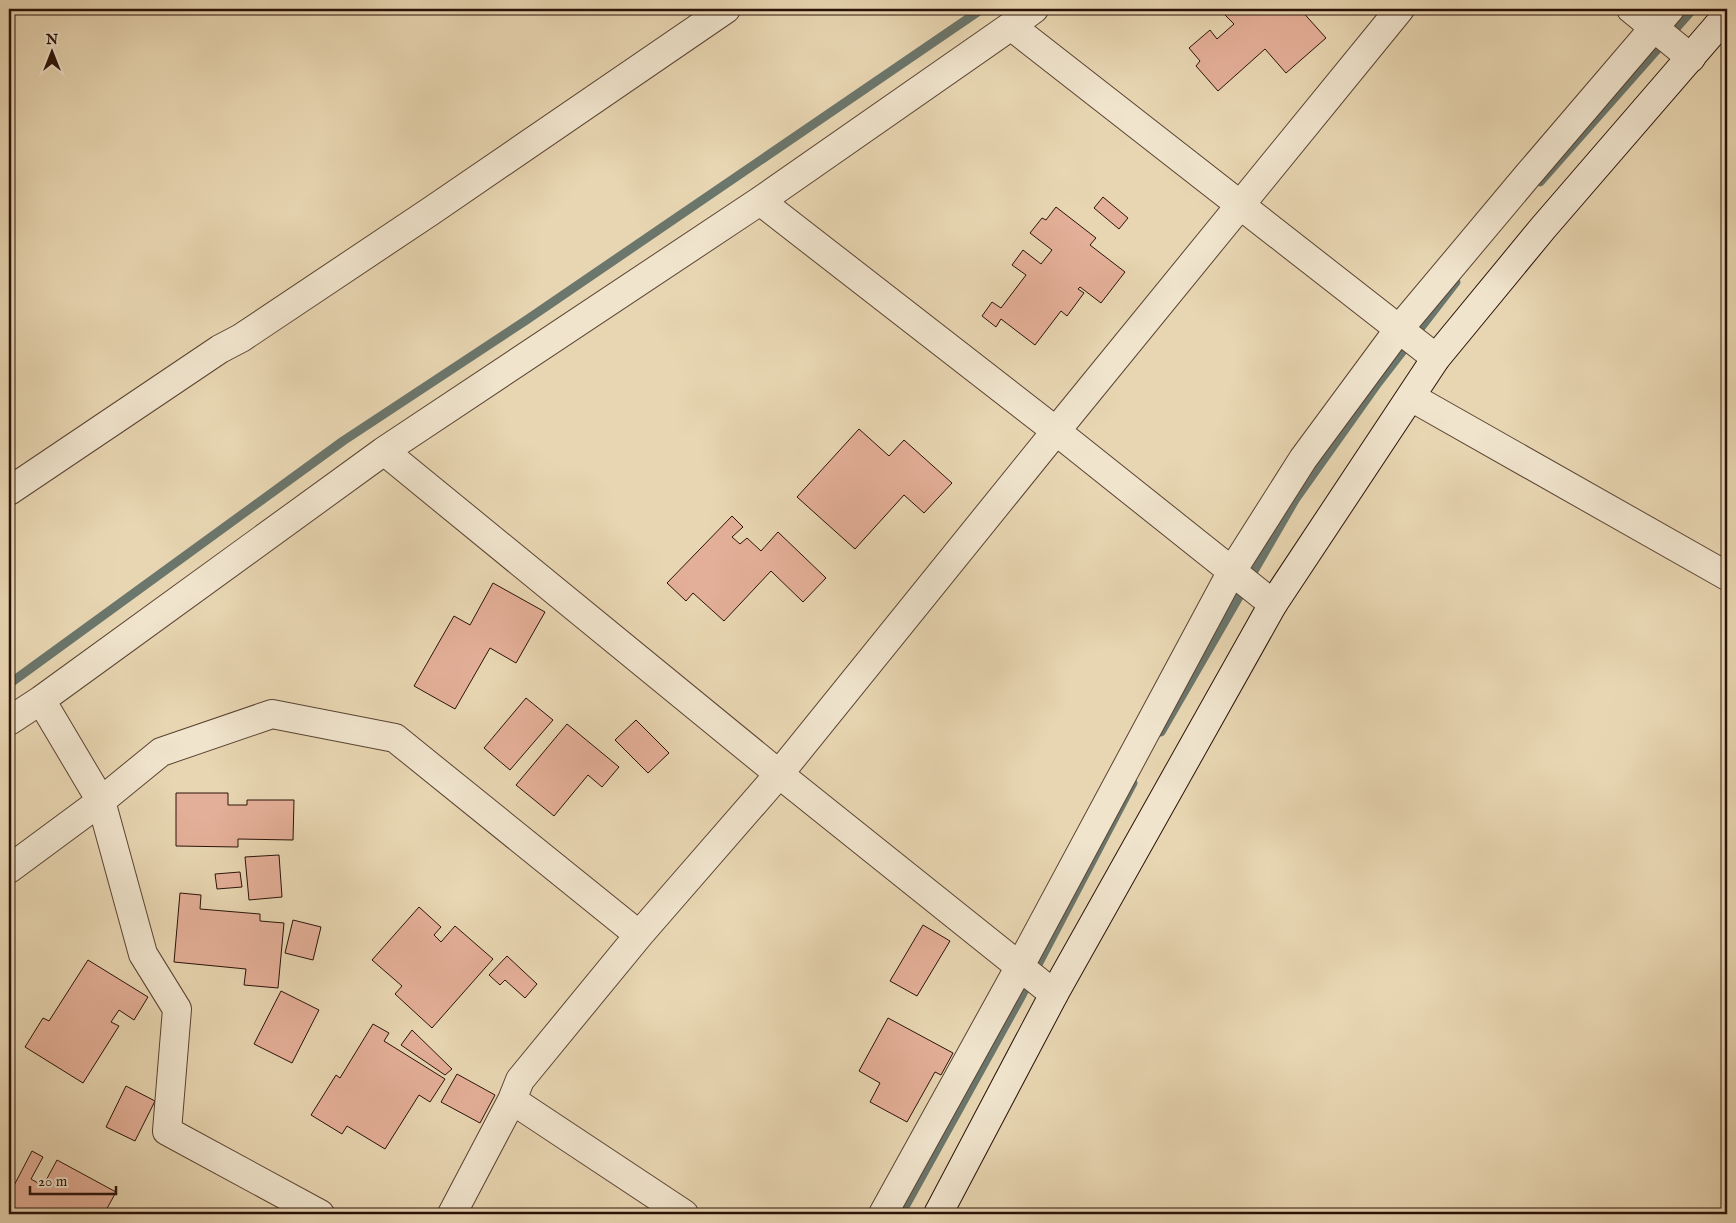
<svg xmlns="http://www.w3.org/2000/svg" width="1736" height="1223" viewBox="0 0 1736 1223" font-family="'IM FELL English',serif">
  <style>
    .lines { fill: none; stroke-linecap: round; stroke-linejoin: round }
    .stream { stroke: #6b766c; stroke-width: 9 }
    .building { fill: #e4af98; stroke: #2a1208 }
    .street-casing { stroke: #5a4332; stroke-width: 30 }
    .secondary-casing { stroke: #2a1208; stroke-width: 30 }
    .street { stroke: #f0e4cd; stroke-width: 28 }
    .secondary { stroke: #f0e4cd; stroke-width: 28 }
  </style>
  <rect width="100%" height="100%" fill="#e8d6b2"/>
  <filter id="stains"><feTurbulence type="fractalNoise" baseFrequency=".004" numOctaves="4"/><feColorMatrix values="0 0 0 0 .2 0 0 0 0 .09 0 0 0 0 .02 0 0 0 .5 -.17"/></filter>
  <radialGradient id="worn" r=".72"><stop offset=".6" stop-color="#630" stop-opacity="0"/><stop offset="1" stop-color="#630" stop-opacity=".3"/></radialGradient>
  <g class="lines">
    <path class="stream" d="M1540,182l153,-173
      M9,684l334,-243 182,-120 457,-312
      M1161,732l134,-232 83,-117 78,-101
      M901,1214l120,-217 112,-214"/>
  </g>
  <path class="building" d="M1231,9h69l26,29 -40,35 -21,-24 -47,42 -22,-25 4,-5 -11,-13 21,-18 7,9 17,-15 -9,-9z
    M1103,197l25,21 -9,11 -25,-21z
    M1056,207l40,31 -6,7 35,27 -24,31 -21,-16 -2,2 6,4 -17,23 -6,-5 -26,34 -34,-26 -5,8 -14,-11 10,-14 9,6 25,-33 -14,-10 11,-15 18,14 11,-14 -22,-17 12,-15 4,2z
    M859,429l30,27 15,-16 48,43 -28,30 -20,-18 -49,54 -58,-52z
    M732,516l11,11 -11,10 8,7 7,-6 14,13 17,-19 48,46 -23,24 -32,-31 -47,50 -31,-28 -7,8 -19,-18z
    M493,583l52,29 -29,51 -26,-15 -35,61 -41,-23 40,-70 16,9z
    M526,698l27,22 -43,50 -26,-22z
    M636,720l33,33 -21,20 -33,-33z
    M567,724l52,43 -17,20 -14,-12 -34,41 -38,-31z
    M176,793h52v12h19v-5h47l-1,40 -55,-1v8l-62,-1z
    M279,855l3,42 -33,3 -4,-43z
    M240,872l2,15 -25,2 -2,-15z
    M180,893l21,2 -1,14 60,5v7l24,2 -6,65 -34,-3 2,-16 -72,-7z
    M419,907l22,20 -7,8 7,7 14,-16 38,33 -61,69 -37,-34 7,-8 -30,-26z
    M293,920l28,7 -8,33 -28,-7z
    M923,925l27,16 -33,55 -27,-15z
    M507,956l30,28 -12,14 -20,-18 -5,5 -11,-10z
    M88,960l60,37 -14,23 -15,-10 -8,12 8,4 -36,57 -58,-36 18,-29 6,3z
    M281,991l38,19 -27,53 -38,-19z
    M888,1018l65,35 -12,22 -6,-3 -28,50 -37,-20 10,-19 -21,-12z
    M373,1024l16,9 -5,8 61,38 -15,23 -11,-7 -34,54 -38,-23 -5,8 -31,-19 25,-40 4,3z
    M412,1030l40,39 -7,6 -44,-30z
    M457,1074l38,21 -15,28 -39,-21z
    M126,1086l29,15 -20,40 -29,-14z
    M32,1151l11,6 -12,22 12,7 14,-26 59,32 -12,22h-84l-11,-5v-14z"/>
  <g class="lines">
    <defs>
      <path id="street" d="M1631,9l60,49
        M1011,26l425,332
        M760,201l296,230 217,173
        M1411,397l316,179
        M384,451l395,323 275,220
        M9,491l211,-142 21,-11 190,-127 295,-202
        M41,700l60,101 42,153 34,55 -10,122 153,83
        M9,721l32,-21 343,-249 376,-250 251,-175 23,-17
        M9,869l92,-68 60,-49 111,-38 123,24 244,197
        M512,1100l172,114
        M452,1214l60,-114 8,-20 119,-145 140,-161 277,-343 344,-422
        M883,1214l137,-248 212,-395 71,-112 96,-130 129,-154 142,-166"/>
      <path id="secondary" d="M938,1214l116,-220 219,-390 163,-246 107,-130 184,-213"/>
    </defs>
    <use href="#street" class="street-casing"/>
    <use href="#secondary" class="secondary-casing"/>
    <use href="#street" class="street"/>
    <use href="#secondary" class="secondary"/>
  </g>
  <rect width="1736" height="1223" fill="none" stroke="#e8d6b2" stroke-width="30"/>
  <rect x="10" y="10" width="1716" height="1203" fill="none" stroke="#2a1208" stroke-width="2.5"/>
  <rect x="15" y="15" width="1706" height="1193" fill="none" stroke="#2a1208"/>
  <g transform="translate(52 52)" stroke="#f0e4cd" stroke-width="4" paint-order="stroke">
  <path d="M0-4L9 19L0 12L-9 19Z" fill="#2a1208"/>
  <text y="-8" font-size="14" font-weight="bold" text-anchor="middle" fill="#2a1208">N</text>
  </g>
  <path d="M30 1186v8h86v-8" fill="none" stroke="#2a1208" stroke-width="2.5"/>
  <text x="38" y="1186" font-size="15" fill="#2a1208" stroke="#f0e4cd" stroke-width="4" paint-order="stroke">20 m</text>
  <rect width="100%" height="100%" filter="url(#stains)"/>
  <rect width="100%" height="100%" fill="url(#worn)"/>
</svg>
